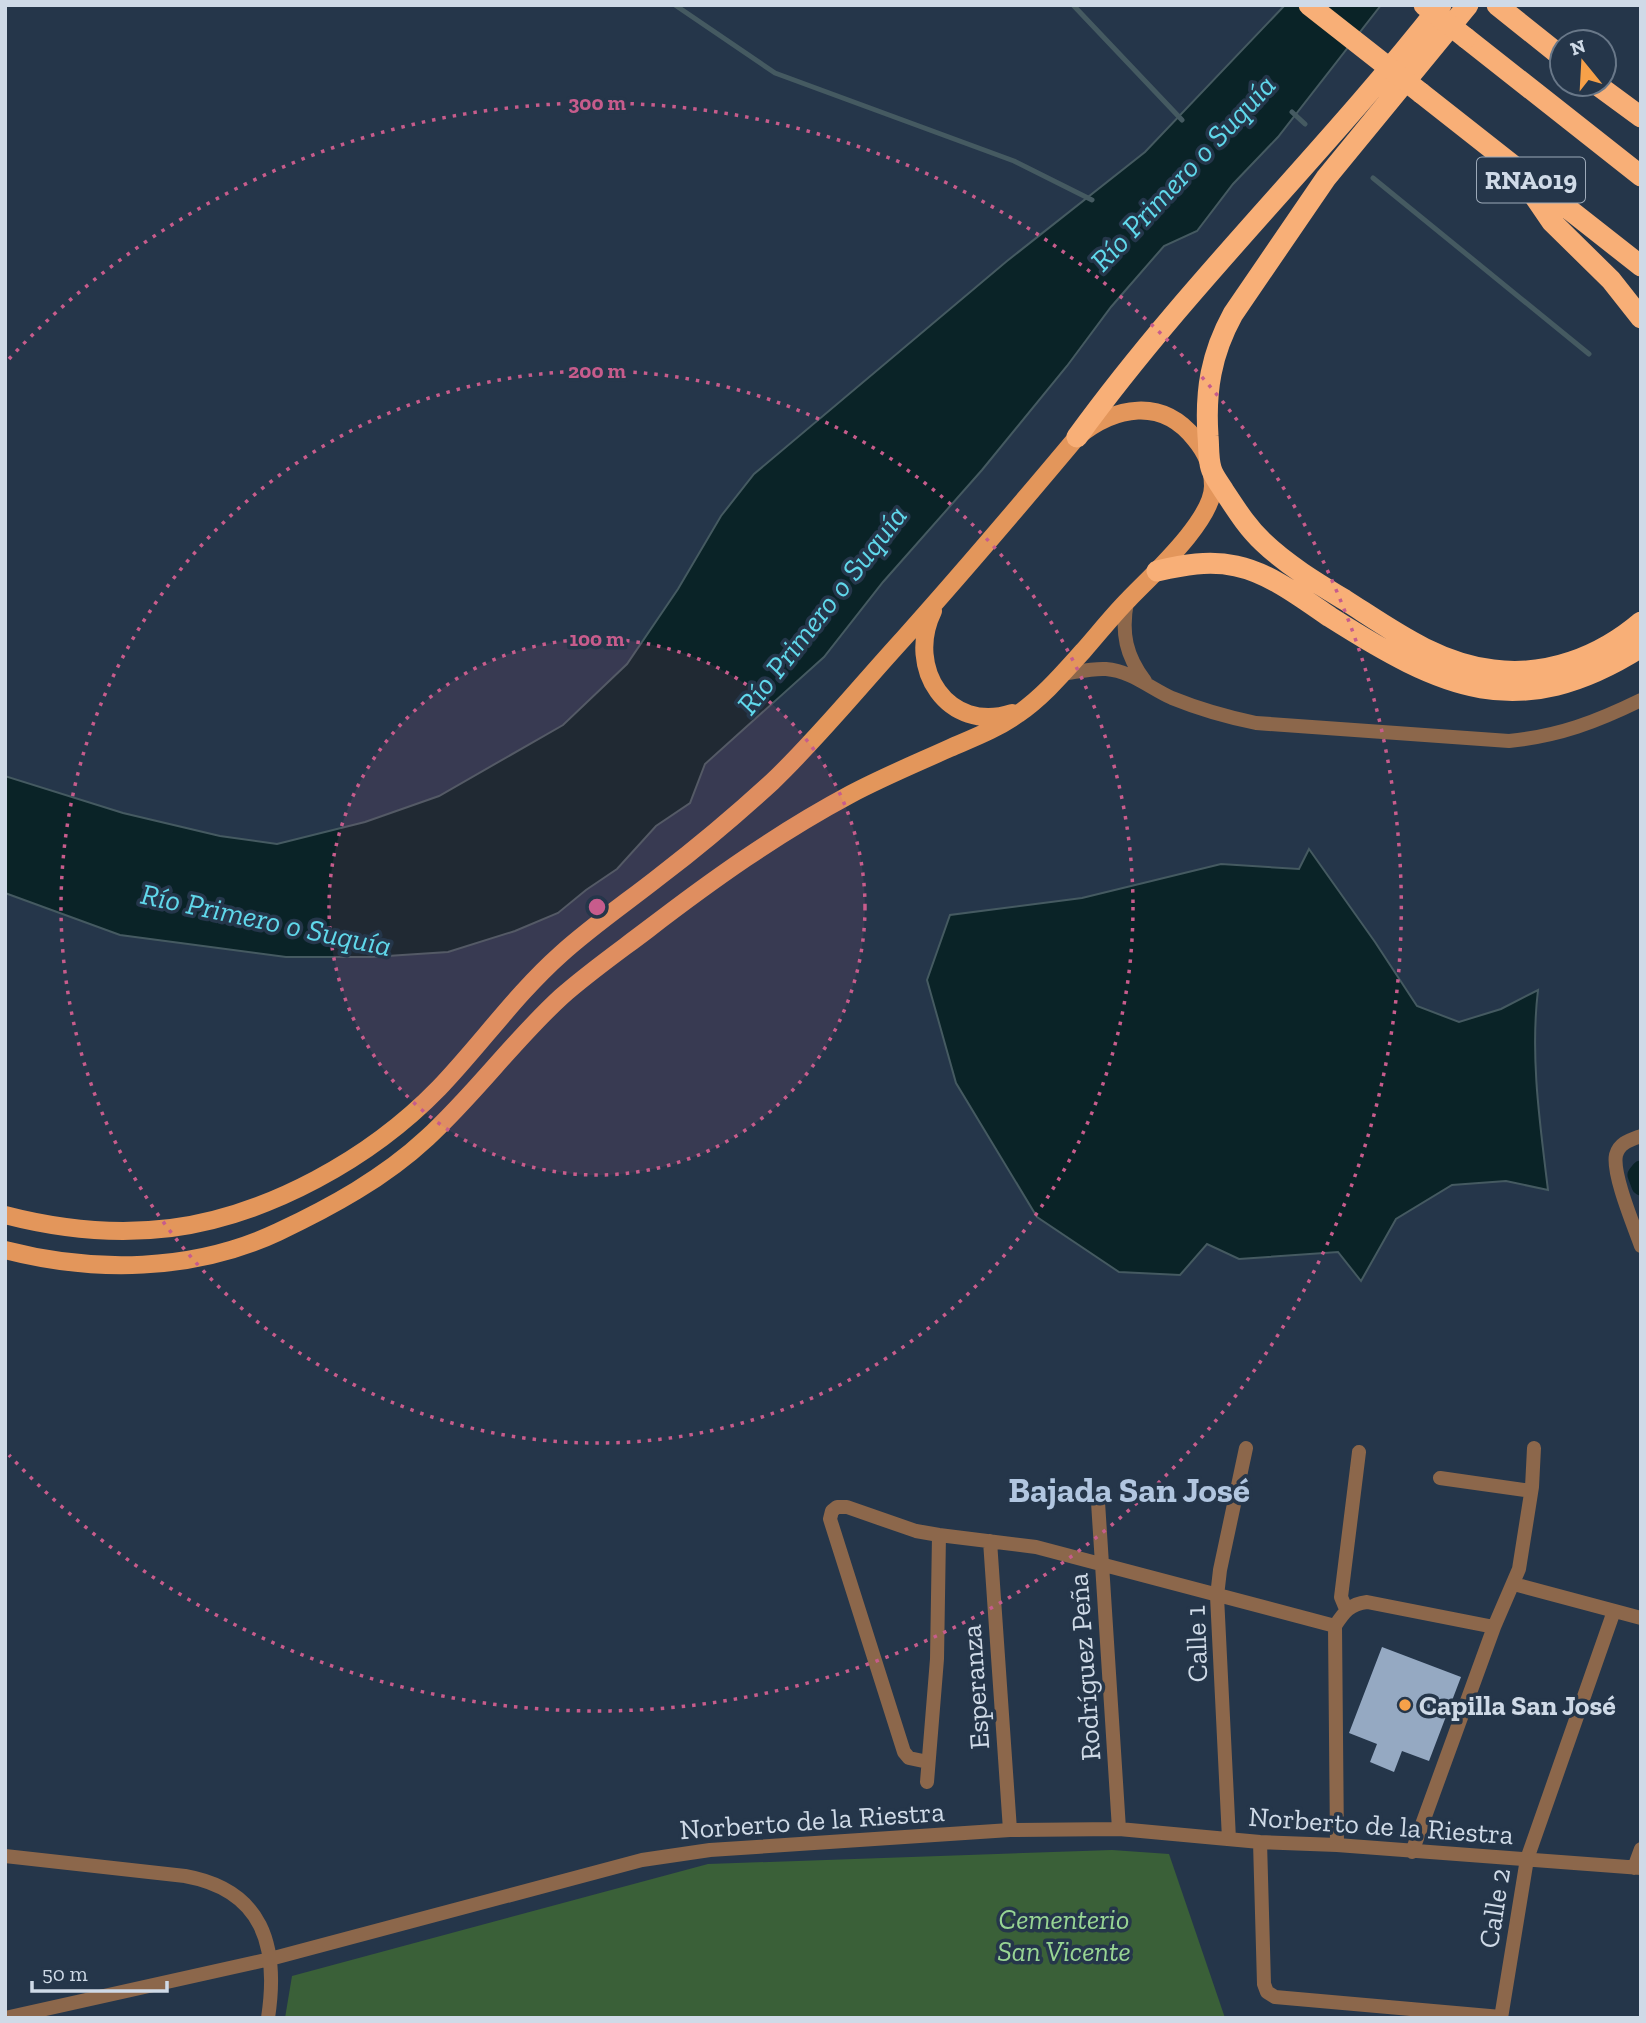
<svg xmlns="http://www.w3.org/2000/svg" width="1646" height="2023" viewBox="0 0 1646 2023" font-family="'Zilla Slab',serif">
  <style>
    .green { fill: #3a6038 }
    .water { fill: #0a2327; stroke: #455a61; stroke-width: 2 }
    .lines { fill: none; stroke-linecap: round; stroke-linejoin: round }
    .stream { stroke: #455a61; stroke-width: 5 }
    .canal { stroke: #0a2327; stroke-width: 19 }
    .building { fill: #95a9c2 }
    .street { stroke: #8c674b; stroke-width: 14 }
    .primary { stroke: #e3965b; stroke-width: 18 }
    .highway { stroke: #f8af77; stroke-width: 21 }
    .highway-bridge { stroke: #f8af77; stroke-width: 21 }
    .ring { fill: none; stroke: #c75c8c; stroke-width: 3.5; stroke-dasharray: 3.5 7 }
    .poi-dot { fill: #f7a149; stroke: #25364a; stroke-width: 2.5 }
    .labels { text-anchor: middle; stroke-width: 7; stroke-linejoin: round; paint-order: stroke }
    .shield { fill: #25364a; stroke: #9ca9b8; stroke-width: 2 }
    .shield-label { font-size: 26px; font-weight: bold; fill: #cfdae7 }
    .street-label { font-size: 28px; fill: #cfdae7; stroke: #25364a }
    .poi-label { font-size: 28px; font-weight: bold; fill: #cfdae7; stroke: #25364a; text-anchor: start }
    .park-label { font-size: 28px; font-style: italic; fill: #98d594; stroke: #25364a }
    .water-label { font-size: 30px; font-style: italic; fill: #60d8eb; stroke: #25364a }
    .district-label { font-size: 35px; font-weight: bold; fill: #b1c6e0; stroke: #25364a }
    .centre { fill: #c75c8c; stroke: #25364a; stroke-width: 3.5 }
    .ring-label { font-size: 21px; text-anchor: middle; font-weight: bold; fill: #c75c8c; stroke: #25364a; stroke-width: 7; stroke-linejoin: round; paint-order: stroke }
  </style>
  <rect width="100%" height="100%" fill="#25364a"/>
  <path class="green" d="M1112,1850l57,4 56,164h-940l7,-42 416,-112z"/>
  <path class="water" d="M1285,5h96l-103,132 -45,47 -36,47 -33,15 -53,61 -44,59 -85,104 -99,112 -59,75 -119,107 -15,39 -34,23 -39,43 -31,21 -28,23 -43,18 -67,21 -76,5h-86l-166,-22 -115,-42v-117l118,37 97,23 57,8 88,-22 74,-26 124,-71 64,-61 51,-75 43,-73 33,-42 253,-213 138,-109z
    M1309,849l66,93 42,64 42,16 42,-13 37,-19c-8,67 2,134 10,200l-42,-9 -54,4 -56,34 -35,62 -23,-29 -99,7 -32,-15 -27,31 -61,-3 -82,-55 -81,-134 -29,-103 23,-65 132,-17 139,-34 78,5z"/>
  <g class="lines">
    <path class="stream" d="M675,5l100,68 239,88 78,39
      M1073,5l109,115
      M1292,112l13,12
      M1373,178l216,176"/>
    <path class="canal" d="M1641,1170l-4,5 4,11"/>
  </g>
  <path class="building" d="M1382,1647l79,30 -32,84 -27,-10 -8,21 -24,-10 7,-18 -28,-11z"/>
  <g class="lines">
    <path class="street" d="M1127,602c-6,31 -1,54 18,79
      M1062,674c15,-2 30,-6 44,-5 25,2 44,19 66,29 27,11 55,19 84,25l253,18c50,-5 87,-19 132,-41
      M1641,1136c-11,4 -22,7 -25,19 -4,19 18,71 25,91
      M1440,1478l91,13
      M1098,1502l21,327
      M990,1541l20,289
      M1514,1584l127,34
      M1346,1609l-5,-12 1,-8 17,-137
      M928,1762l-19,-4 -5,-6 -74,-233 2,-8 5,-4h10l69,24 23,4 97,12 299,79
      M927,1782l10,-123 2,-124
      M1229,1839l-12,-243 3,-26 26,-122
      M1260,1842l4,142 3,8 8,5 226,20
      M1337,1845l-2,-219c9,-14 15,-22 32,-24l127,25
      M1412,1852l82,-225 25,-58 13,-82 2,-39
      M5,1856l180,20c78,14 94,70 83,142
      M1634,1868l7,-19
      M5,2018l265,-59 372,-99 68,-10 300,-20 109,-1 141,13 77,3 304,23
      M1501,2018l26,-159 87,-248"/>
    <path class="primary" d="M933,611c-28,57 15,123 79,102
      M5,1215c54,14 110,20 166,13 98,-13 200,-70 268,-140 42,-44 77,-94 122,-134 31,-28 66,-52 99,-78 38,-29 76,-61 112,-94 47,-45 88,-96 132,-144 59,-66 116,-133 173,-201 38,-31 85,-40 118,2 11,13 18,30 18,47 0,34 -61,89 -84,113 -16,16 -30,34 -45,51 -20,22 -41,47 -66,64 -21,15 -45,24 -68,34 -33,15 -67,29 -99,46 -73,39 -139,86 -204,136 -29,22 -59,43 -86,67 -48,44 -86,97 -134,141 -43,40 -96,69 -149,94 -85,40 -184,41 -273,18"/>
    <path class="highway" d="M1468,5l-142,173 -93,136c-22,40 -28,77 -25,122 1,10 0,22 3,32 2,8 9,16 13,23 12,18 23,36 39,51 24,23 54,41 82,58 47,30 91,63 148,70 54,7 107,-13 148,-48
      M1497,5l65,52
      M1466,38l175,138
      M1596,84l45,33
      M1421,93l220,173
      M1526,184l26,38 59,58 30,38
      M1077,437c111,-153 248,-284 364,-432
      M1157,571c26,-6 52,-11 79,-5 34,7 66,32 94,51 112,71 188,108 311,30"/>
    <path class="highway-bridge" d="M1309,5l112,88
      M1424,5l42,33"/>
  </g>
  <circle cx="597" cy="907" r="268" fill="#c75c8c" fill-opacity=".12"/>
  <g class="ring">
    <circle cx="597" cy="907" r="268"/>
    <circle cx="597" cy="907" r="536"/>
    <path d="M9 359A804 804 0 1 1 9 1455"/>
  </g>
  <circle class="poi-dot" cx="1405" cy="1705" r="7"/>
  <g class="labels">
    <rect class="shield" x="1477" y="157.5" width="108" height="45" rx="5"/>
    <g class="shield-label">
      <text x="1531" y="189">RNA019</text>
    </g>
    <g class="street-label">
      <text transform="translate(1196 1644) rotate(-92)" y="10">Calle 1</text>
      <text transform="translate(1084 1667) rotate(-94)" y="10">Rodríguez Peña</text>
      <text transform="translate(975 1687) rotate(-94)" y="10">Esperanza</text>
      <text transform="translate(812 1820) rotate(-4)" y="10">Norberto de la Riestra</text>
      <text transform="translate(1381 1825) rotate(4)" y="10">Norberto de la Riestra</text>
      <text transform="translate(1494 1908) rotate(-81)" y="10">Calle 2</text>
    </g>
    <g class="poi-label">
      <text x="1419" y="1715">Capilla San José</text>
    </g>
    <g class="park-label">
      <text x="1064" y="1929">Cementerio<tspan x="1064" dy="32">San Vicente</tspan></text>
    </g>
    <g class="water-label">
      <text transform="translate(1183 173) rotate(-47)" y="10">Río Primero o Suquía</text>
      <text transform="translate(822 610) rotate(-52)" y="10">Río Primero o Suquía</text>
      <text transform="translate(266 920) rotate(12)" y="10">Río Primero o Suquía</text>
    </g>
    <g class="district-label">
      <text x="1129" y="1502">Bajada San José</text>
    </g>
  </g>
  <circle cx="597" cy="907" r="10" class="centre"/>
  <g class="ring-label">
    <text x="597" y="110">300 m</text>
    <text x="597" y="378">200 m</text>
    <text x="597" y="646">100 m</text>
  </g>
  <rect width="1646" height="2023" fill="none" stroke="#cfdae7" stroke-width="14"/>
  <g transform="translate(1583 63) rotate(342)"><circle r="33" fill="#25364a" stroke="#697889" stroke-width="2"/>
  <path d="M0-5L12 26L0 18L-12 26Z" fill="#f7a149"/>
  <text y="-10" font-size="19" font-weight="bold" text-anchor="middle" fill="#cfdae7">N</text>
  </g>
  <path d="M32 1981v10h135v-10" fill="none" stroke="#cfdae7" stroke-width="3.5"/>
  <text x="42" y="1981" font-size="21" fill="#cfdae7" stroke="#25364a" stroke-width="5" paint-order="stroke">50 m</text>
</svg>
